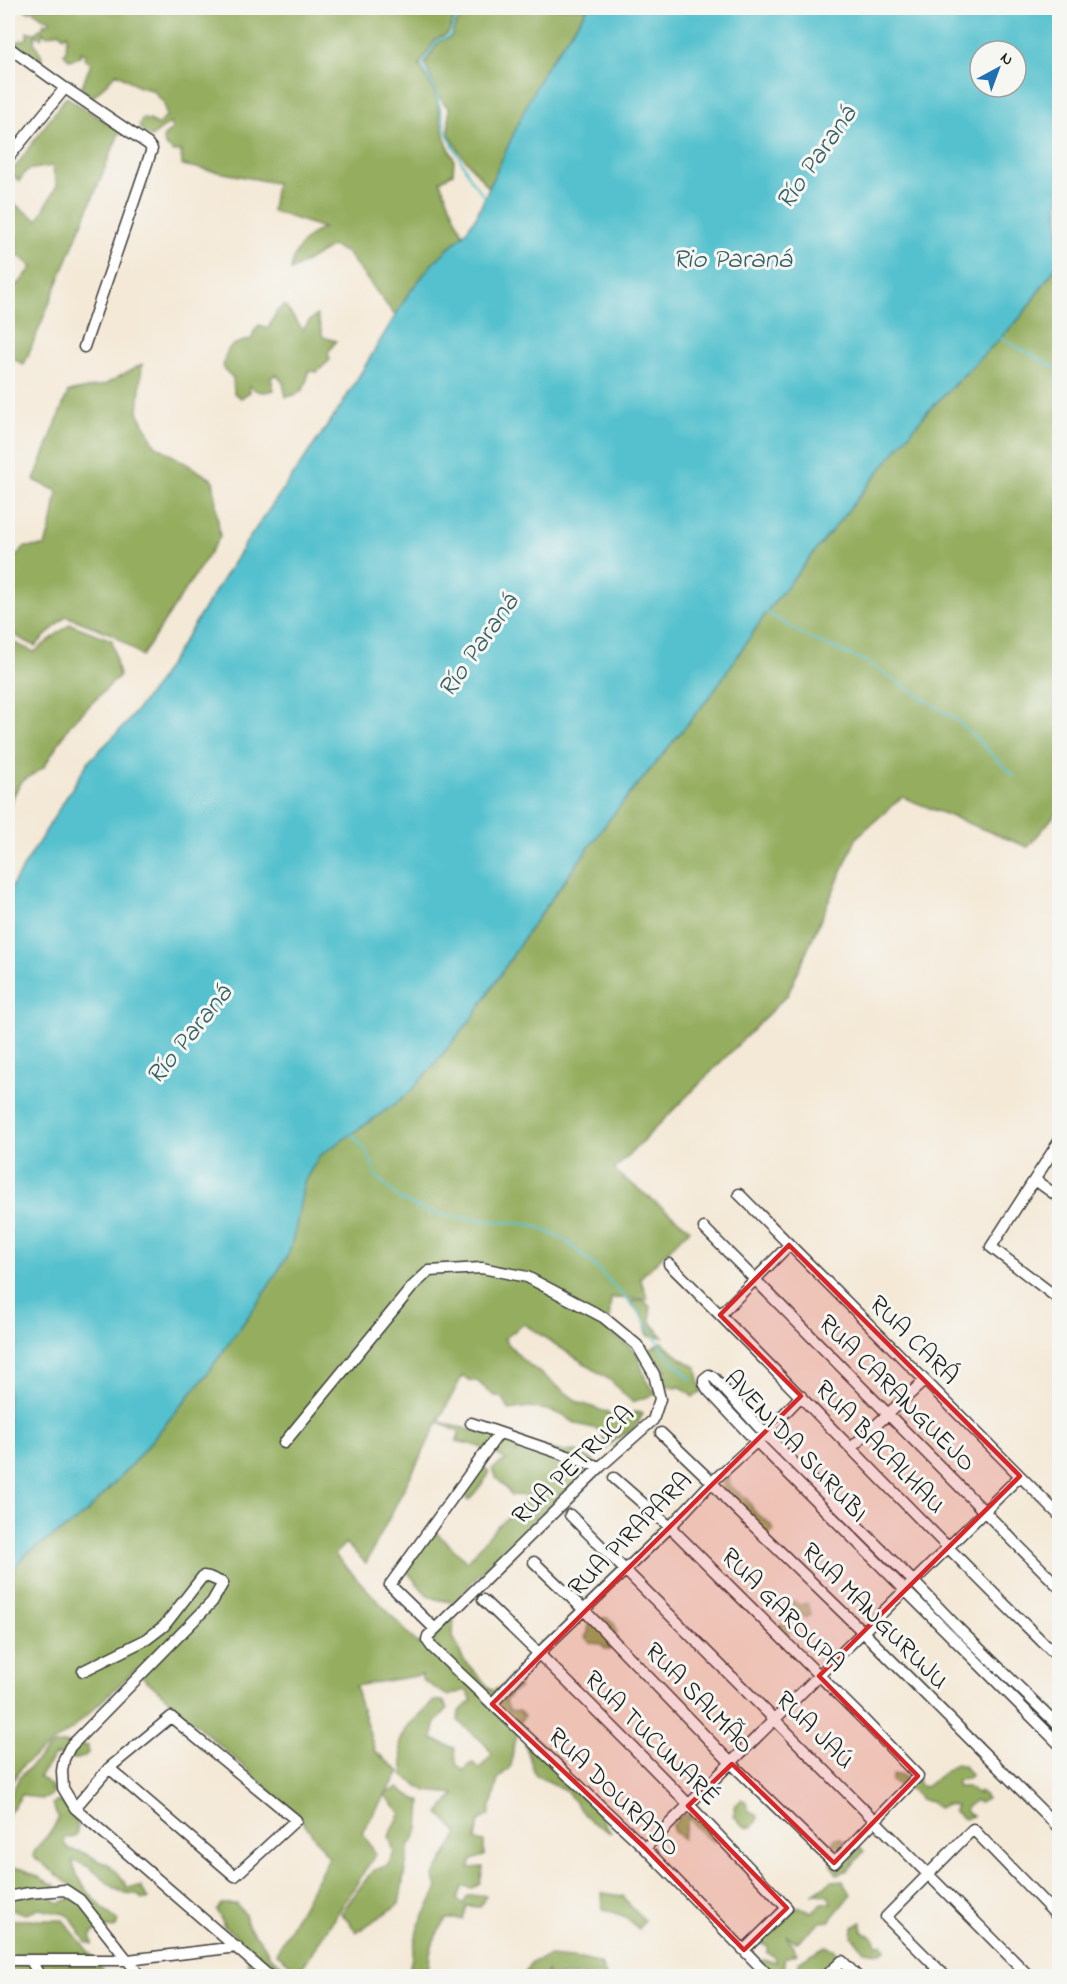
<svg xmlns="http://www.w3.org/2000/svg" width="1067" height="1984" viewBox="0 0 1067 1984" font-family="'Indie Flower',sans-serif">
  <style>
    .forest { fill: #94ad5f; stroke: #58643e; stroke-width: 1.5 }
    .water { fill: #55c1ce; stroke: #386e75; stroke-width: 1.5; fill-rule: evenodd }
    .lines { fill: none; stroke-linecap: round; stroke-linejoin: round }
    .stream { stroke: #55c1ce; stroke-width: 2 }
    .minor-casing { stroke: #3c3b38; stroke-width: 13 }
    .minor { stroke: #fff; stroke-width: 10 }
    .marked { fill: #d62828; fill-opacity: 0.2; stroke: #d62828; stroke-width: 4.5; stroke-linejoin: round }
    .labels { text-anchor: middle; stroke-width: 6; stroke-linejoin: round; paint-order: stroke }
    .street-label { font-size: 26px; fill: #1c1c1c; stroke: #f6f6f2 }
    .water-label { font-size: 27px; font-style: italic; fill: #335e63; stroke: #f6f6f2 }
  </style>
  <rect width="100%" height="100%" fill="#f6f6f2"/>
  <filter id="ink" filterUnits="userSpaceOnUse"><feTurbulence type="fractalNoise" baseFrequency=".0167" numOctaves="2"/><feDisplacementMap in="SourceGraphic" scale="12" xChannelSelector="R" yChannelSelector="G"/><feConvolveMatrix kernelMatrix="1 2 1 2 8 2 1 2 1" color-interpolation-filters="sRGB"/></filter>
  <filter id="wash" filterUnits="userSpaceOnUse"><feTurbulence type="fractalNoise" baseFrequency=".008" numOctaves="4" result="noise"/><feDisplacementMap in="SourceGraphic" scale="24" xChannelSelector="R" yChannelSelector="G"/><feGaussianBlur stdDeviation="1.35" result="paint"/><feColorMatrix in="noise" values="0 0 0 0 0 0 0 0 0 0 0 0 0 0 0 0 0 1.4 0 .05"/><feComposite in="paint" operator="in"/></filter>
  <g filter="url(#wash)">
    <rect width="100%" height="100%" fill="#f4e9d7"/>
    <path class="forest" d="M25,8h433l-10,26 -12,5 -17,26 16,27 10,47 9,20 -1,14 -13,8 23,54c-28,24 -49,50 -67,82l-49,-64 -15,-7 -41,25c1,-18 15,-36 32,-43l-51,-17 4,-28 -94,-18 -1,-14 -7,1 -9,-7 -2,-8 9,-8 -2,-6 -19,14 -7,-5 -5,-6 3,-7 8,1 8,5 8,-9 -2,-13 -12,-13 -13,-3 -22,-14 -24,24 -12,-9 10,-24 -7,-6 2,-4 -5,-2 -1,4 -10,4 -6,-6 2,-3 1,-17 -4,3 -4,-5 -12,4 -4,-4 -2,6 -6,-3 -1,7 8,14 -1,4h-6l-2,-2 -3,3 -9,-9 1,-2 -6,-8 11,-3v-7l10,1 1,-3 4,-1 2,-6 2,2 4,-3 -1,-3h-4l-13,-9 -3,2 -5,-2z
      M466,8h122l-43,61 -56,119 -29,-35 -11,-19v-26c-11,-7 -18,-31 -24,-44l13,-22 13,-5 5,-13z
      M66,97l54,34 -96,234 -16,-10v-75l10,5 14,-18 -13,-11 -11,-3v-53l30,20 19,-35 -5,-19 -25,4 -8,11 -8,-8z
      M1059,262v548l-31,37 -126,-50 -45,40 -69,157 -174,176 76,59 -50,49 8,21 -37,-1 -3,32 29,23 9,28 11,13 -25,8 -22,-22 -86,-56 -20,15 19,21 55,42 28,10 11,8 17,-8 9,1c-9,23 -22,18 -37,36l-5,-19 -24,-6 -13,-8 -16,-6 -19,-3 -20,3 -6,-12 -10,-3 -16,-14h-6l-9,-5 -96,187 -21,-20 -10,12 83,89 12,-6 24,-23 -1,21 10,23 29,32 12,-6 6,-9 8,-1 1,13 -7,4 -7,9 5,9 9,1 5,5 -4,6 2,6 -8,14 -3,24 -13,13 -9,36 -10,6 -3,19 8,2v14l-12,4 -3,8 14,-1 -3,17 -8,4 -9,-2 -6,14 6,4 5,-8 18,-1 -6,12 -13,-1 -4,13h-16c-9,11 -14,20 -17,34 -1,8 0,17 -5,23h-17l10,-49 20,-39 -5,-11 25,-44 -19,-20 16,-19 -29,-3 -22,-15 -4,-34 8,-16 26,-25h9l5,7 -12,14 -4,17 23,9 1,16 8,7 3,-5 6,-3 6,6 13,-14c-8,-17 -22,-21 -34,-35l1,-8 13,-12 -6,-10 -18,6 -26,-16v-5l-67,11 20,65 25,21 -14,21 12,-5 23,14 -2,27 -10,18 -10,57 -42,28 -16,-19 31,-42 16,-6 6,-13 -5,-16 12,-23 -16,-18 -23,37 14,22 -76,117 17,5h-21l3,-5 -23,-18 53,-95 -28,-40 -166,-148 -63,59 -48,35 -16,23v-201l8,-20 11,-13 41,-26 19,-15 44,-47 73,-87 58,-81 38,-97 4,-18 15,-26 76,-52 17,-15 25,-28 36,-44 56,-87 79,-109 104,-127 56,-84 158,-197 94,-95z
      M284,305l19,25 6,-9 8,-6 6,22 13,4 -8,12 2,7 -13,12 -9,-1c-1,17 -5,23 -22,26l-3,-14 -7,-9 -5,4 3,12c-11,3 -16,3 -25,-4l1,6 -9,6 -7,-5 -1,-15 -10,-10c3,-24 9,-24 29,-29l1,-6 6,-8 8,4c8,-9 5,-16 17,-24z
      M142,364l-4,48 17,33 58,35 7,57 -78,119 -28,-21 -48,-19 -31,30 -27,-14v-66l16,-19 21,-1 7,-24 5,-31 -23,-11 34,-88 36,-7z
      M70,624l42,16 7,36 -49,49 -26,42 -24,16 -12,25v-168l26,12z
      M644,1300l6,7 1,15 12,15 -15,-1 -5,-20 -11,-10 -1,-5z
      M661,1342l21,17 14,8 6,25 -9,5 -12,-10 -7,1 -9,-3 -6,-13 7,-2 -7,-9 -14,-10 8,-3z
      M439,1422l68,17 11,7 -2,7 11,-9 38,8 10,-1 19,10 -18,23 -15,9 -13,15 -14,10 -3,12 -7,9 -26,17 -29,29 -14,18 -19,-4 -9,-4 -23,-27 28,-37 7,4 28,27 31,-37 18,-14 12,-15 -16,-1 -16,-18 -4,-8 14,-9c-15,-10 -32,-16 -50,-19l4,-8z
      M483,1465l6,8 -1,3 -18,23 -3,1c-6,-15 5,-23 13,-34z
      M730,1472c-4,16 6,18 16,26 5,5 6,12 11,16 8,7 11,5 17,16l-6,4 -18,-16 -1,-7c-11,-5 -28,-18 -26,-32z
      M794,1601l5,4 8,-2 4,11 -6,4 -4,-4 -15,13 3,7 -3,4 -8,-7 1,-5 10,-6 1,-6 -3,-8z
      M600,1618h7l8,7 2,8 -9,5 3,11h-5l-5,-5 -11,-1 -5,-6 4,-6 -2,-1 1,-5h5z
      M530,1734l33,29 -7,7 40,40 15,23 -21,-12 -26,-32 -29,-14 -10,-31z
      M67,1743l21,3v7c-12,12 -20,2 -33,2l-16,22 12,9 2,7c-11,12 -18,2 -31,2l-14,20v-15l11,-22 29,-29 6,-4z
      M955,1764l9,2 7,9 -3,4 -11,1v7h11l9,7 4,-2 5,5 1,2 -8,4 -4,-2 -9,7v4l7,4 -9,3 -11,-7 3,-6 -10,-2 -8,4 -7,-6 -9,-2 -10,-10 -11,-3 -10,-6 2,-6h8l8,5 9,-3 1,8 6,2z
      M742,1799l4,4 3,8 8,3 1,4 -5,8 -5,2 -6,-3 -8,-9 1,-10z
      M59,1801c11,7 20,20 18,33l-5,4 -7,-1 -1,6 4,6 14,3 19,10 7,2 11,10 8,13h14l7,12h-6l-5,-5c-31,1 -36,-29 -65,-33 5,22 28,46 46,60l-2,6 -21,4 -4,6 1,7 -6,-2 -15,-24 -6,-4 -26,-5 -13,5 -18,-5v-41c17,-1 19,3 34,11 5,3 9,3 14,7l-3,14 7,3 13,-6 1,-6 -4,-6 -37,-29c2,-10 9,-13 15,-21 4,-4 8,-12 10,-18l-6,-13z
      M683,1814h10l23,21 -1,7c-17,-8 -15,-14 -27,-24l-5,21 -9,-7 -2,-6z
      M835,1838h5c7,6 16,6 24,13l-16,19 -11,4 -6,-9 2,-9 10,-5v-5l-13,1z
      M843,1880l3,8 5,6 -22,27 -9,1 -23,20 -11,-7 11,19 -13,4 1,13 -21,-1 -5,-10 17,1 -2,-5 -7,-3v-8l-14,-3 4,-5 15,-6 9,-26 25,4 5,3 11,-8 9,-1 -3,-8 -15,-1 19,-13z
      M602,1893l21,3 9,12 13,12 -6,9 -16,-13 -20,-7z
      M221,1904h16l8,11 3,11 16,19 6,11 16,12 2,8h-37l-3,-15 1,-14 -25,-21 -7,-16z
      M8,1920h55l45,56h-100z
      M862,1922v10l11,5 4,9 5,-2 3,6 -5,3 -16,-2 -12,-15 1,-9z
      M825,1946l9,3 5,9 3,15 -8,3h-36v-14z
      M550,1956l31,3 20,5 5,12h-58l-1,-5 -2,5h-22l9,-14z"/>
    <path class="water" d="M588,8h471v254l-39,56 -94,95 -158,197 -56,84 -104,127 -79,109 -56,87 -36,44 -25,29 -17,14 -76,52 -15,26 -8,45 -7,26 -27,44 -58,81 -73,87 -44,47 -19,15 -41,26 -11,13 -8,20v-694l80,-130 37,-37 31,-40 87,-138 98,-141 68,-113 24,-30 30,-28 13,-18 51,-113 18,-35zM980,51h36v36h-36z"/>
    <g class="lines">
      <path class="stream" d="M463,8l-9,15 -4,13 -13,5 -15,24 14,26 11,43 25,47 15,19
        M999,337l61,33
        M766,612l43,26 56,23 92,59 57,56
        M352,1134l15,18 9,24 25,24 26,11 19,5 87,9 32,15 30,26 44,46 24,38 28,30"/>
    </g>
  </g>
  <g filter="url(#ink)">
    <g class="lines">
      <defs>
        <path id="minor" d="M8,47l57,41 83,56 4,5 -68,198
          M8,158l57,-70
          M1060,1140l-69,107 69,53
          M1035,1180l25,18
          M739,1194l321,322
          M704,1228l356,360
          M669,1264c132,130 258,266 391,395
          M720,1315l69,-70
          M471,1423l129,44
          M661,1433l51,49 15,18 135,131 198,198
          M284,1443l129,-157 16,-15 53,-3 45,9 76,40 34,28 17,29 6,25 -7,21 -53,47 -172,169 -1,4 5,7 213,201 124,128
          M851,1448l73,-67
          M570,1515l205,205 254,256
          M534,1562l50,48 148,154 102,99 84,-87 -56,-58 -192,-191 -56,-49
          M483,1600c104,99 206,203 304,308l-43,42
          M435,1629l-45,-44 109,-152
          M83,1671l64,-32 17,-13 39,-50 6,1 14,6 -11,19 -142,145 -6,12 -2,12 1,17 12,20 194,168
          M492,1704l47,-51 131,-126 42,-45 53,-48 36,-38
          M1060,1727l-100,-97 -46,-48 -149,-148 -51,-56 -5,-3 -5,4v4l4,7 48,51 304,304
          M75,1808l34,-40 62,-51 125,103 -61,56 -126,-108
          M645,1848l375,-372
          M8,1897l21,-4 36,-3 15,10 60,76
          M8,1960h120l109,-13
          M31,1961l9,15
          M826,1976l16,-15 15,15
          M945,1976l-59,-59 87,-88 87,90
          M1058,1976l2,-1"/>
      </defs>
      <use href="#minor" class="minor-casing"/>
      <use href="#minor" class="minor"/>
    </g>
  </g>
  <path class="marked" d="M789,1245l231,231 -201,200 99,100 -84,87 -102,-99 -44,42 99,102 -43,42 -99,-102 -153,-144 309,-308 -81,-81z"/>
  <g class="labels">
    <g class="street-label">
      <text transform="translate(915 1339) rotate(45)" y="9">RUA CARÁ</text>
      <text transform="translate(898 1392) rotate(45)" y="9">RUA CARANGUEJO</text>
      <text transform="translate(797 1445) rotate(47)" y="9">AVENIDA SURUBI</text>
      <text transform="translate(881 1446) rotate(46)" y="9">RUA BACALHAU</text>
      <text transform="translate(572 1464) rotate(-44)" y="9">RUA PETRUCA</text>
      <text transform="translate(629 1533) rotate(-45)" y="9">RUA PIRAPARA</text>
      <text transform="translate(784 1609) rotate(45)" y="9">RUA GAROUPA</text>
      <text transform="translate(876 1615) rotate(45)" y="9">RUA MANGURUJU</text>
      <text transform="translate(700 1697) rotate(46)" y="9">RUA SALMÃO</text>
      <text transform="translate(816 1729) rotate(45)" y="9">RUA JAÚ</text>
      <text transform="translate(653 1737) rotate(45)" y="9">RUA TUCUNARÉ</text>
      <text transform="translate(615 1791) rotate(44)" y="9">RUA DOURADO</text>
    </g>
    <g class="water-label">
      <text transform="translate(815 157) rotate(-55)" y="9">Río Paraná</text>
      <text x="732" y="267">Rio Paraná</text>
      <text transform="translate(477 645) rotate(-55)" y="9">Río Paraná</text>
      <text transform="translate(188 1034) rotate(-51)" y="9">Río Paraná</text>
    </g>
  </g>
  <rect width="1067" height="1984" fill="none" stroke="#f6f6f2" stroke-width="30"/>
  <g transform="translate(998 69) rotate(41)"><circle r="28" fill="#f6f6f2" stroke="#9f9f9c" stroke-width="1.5"/>
  <path d="M0-4.5L10 22L0 15L-10 22Z" fill="#1f6fb2"/>
  <text y="-9" font-size="16" font-weight="bold" text-anchor="middle" fill="#1c1c1c">N</text>
  </g>
</svg>
